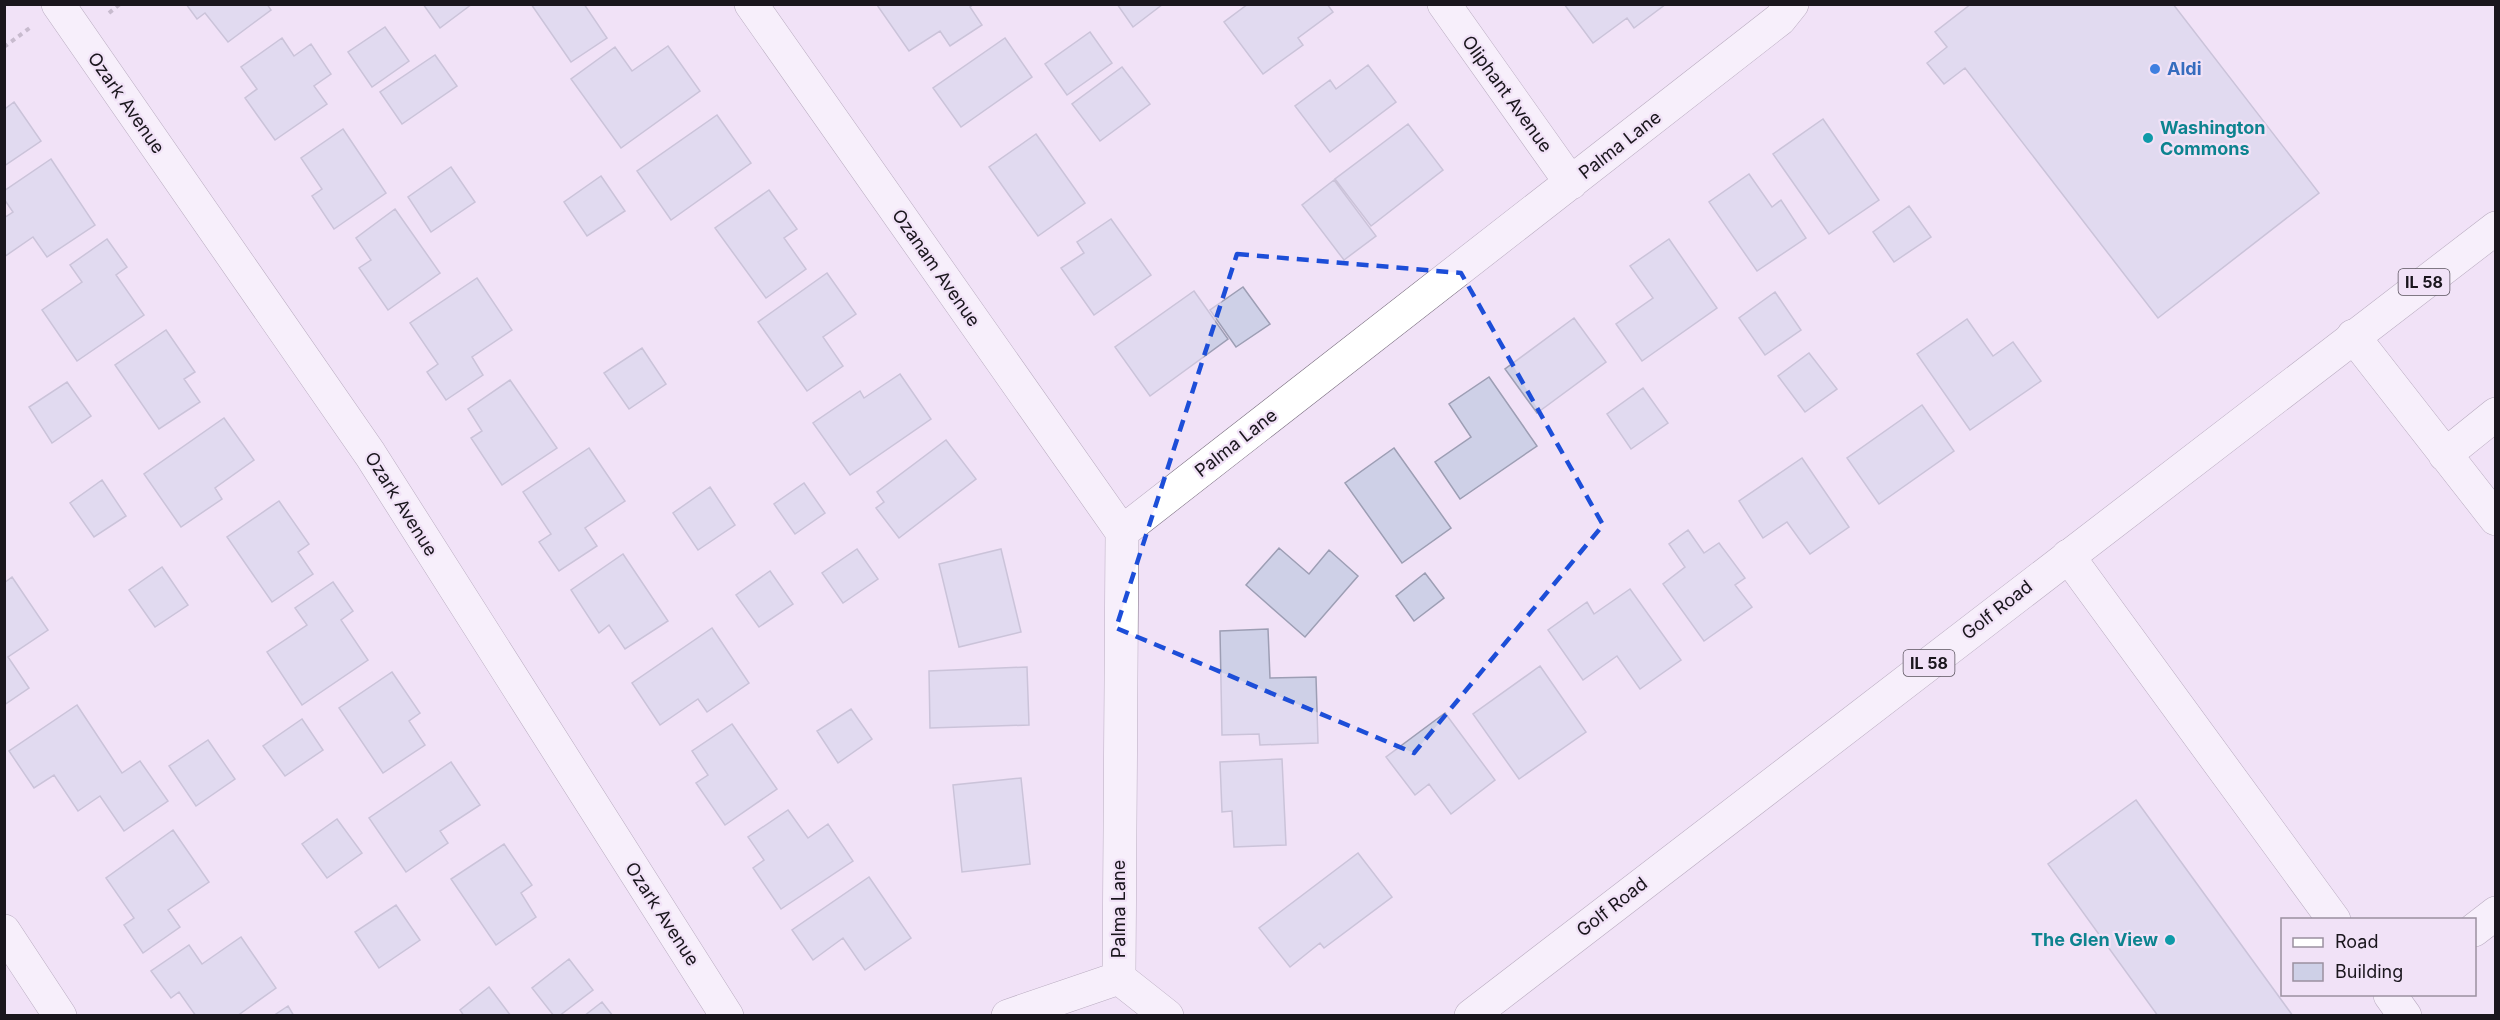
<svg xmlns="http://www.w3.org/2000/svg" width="2500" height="1020" viewBox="0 0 2500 1020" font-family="Inter,sans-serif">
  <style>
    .building { fill: #ced0e7; stroke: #9d9eb4; stroke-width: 1.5 }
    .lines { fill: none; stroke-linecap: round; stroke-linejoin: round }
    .minor-casing { stroke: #776b7d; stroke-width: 34 }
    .major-casing { stroke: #776b7d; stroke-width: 34 }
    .path { stroke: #978c9c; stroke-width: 4; stroke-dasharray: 4.5 4.5; stroke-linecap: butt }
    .minor { stroke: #fff; stroke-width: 33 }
    .major { stroke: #fff; stroke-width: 33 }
    .marked { fill: none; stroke: #1d4ed8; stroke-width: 4.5; stroke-dasharray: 12 8; stroke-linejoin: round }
    .shop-dot { fill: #3f7fe0; stroke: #f1e2f7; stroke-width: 2 }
    .culture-dot { fill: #0f9aa8; stroke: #f1e2f7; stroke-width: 2 }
    .labels { text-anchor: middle; stroke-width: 4.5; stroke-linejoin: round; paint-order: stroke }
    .shield { fill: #f1e2f7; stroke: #5a535e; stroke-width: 1.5 }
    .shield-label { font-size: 16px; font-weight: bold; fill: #1a161d }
    .shop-label { font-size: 18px; font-weight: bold; fill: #366cbe; stroke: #f1e2f7; text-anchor: start }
    .street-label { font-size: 18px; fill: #1a161d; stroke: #f1e2f7 }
    .culture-label { font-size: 18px; font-weight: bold; fill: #0d838f; stroke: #f1e2f7; text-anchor: start }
  </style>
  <rect width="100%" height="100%" fill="#f1e2f7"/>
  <path class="building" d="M186,4h81l4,6 -43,32 -23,-29 -8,6z
    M423,4h49l-32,24z
    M531,4h53l23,34 -36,24z
    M974,4l-4,3 12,18 -32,21 -10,-15 -31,20 -32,-46z
    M1117,4h46l-30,23z
    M1248,4h79l6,8 -35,26 5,7 -40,29 -39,-52z
    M1564,4h102l-32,24 -7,-10 -34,25z
    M1971,4h202l146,189 -161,125 -193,-250 -21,16 -17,-21 20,-16 -12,-15z
    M385,27l24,34 -37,26 -24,-35z
    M1090,32l22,31 -45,32 -22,-31z
    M282,38l12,18 17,-12 20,30 -17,12 13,18 -52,36 -30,-42 12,-9 -16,-22z
    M1005,38l27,39 -71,50 -28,-39z
    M668,46l32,45 -79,57 -50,-69 44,-32 17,24z
    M435,55l22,31 -55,38 -22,-32z
    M1368,65l28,37 -66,50 -35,-46 35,-26 6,9z
    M1122,67l28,37 -50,37 -28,-37z
    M14,102l27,39 -37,25v-60l2,2z
    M717,115l34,48 -80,57 -34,-49z
    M1823,119l56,81 -50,34 -56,-80z
    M1408,124l35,46 -72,56 -36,-47z
    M343,129l43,64 -52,36 -22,-33 10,-7 -21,-31z
    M1036,134l49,69 -47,33 -49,-69z
    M51,159l44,66 -48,32 -14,-20 -29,20v-39l9,-6 -9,-13v-8z
    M451,167l24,35 -44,30 -23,-35z
    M1749,174l23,33 9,-7 25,38 -49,33 -48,-69z
    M601,176l24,35 -38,25 -23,-34z
    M1334,180l42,56 -32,24 -42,-55z
    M769,190l28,39 -13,9 22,31 -40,29 -51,-70z
    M1909,206l22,31 -37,25 -21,-30z
    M395,209l45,64 -52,37 -29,-42 12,-8 -15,-22z
    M1111,219l40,56 -57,40 -33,-47 23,-15 -7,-11z
    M107,239l20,28 -11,8 28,40 -67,46 -35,-51 40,-28 -12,-17z
    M1669,239l48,69 -75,53 -26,-37 37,-26 -23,-32z
    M827,273l29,41 -33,23 20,29 -36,25 -49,-69z
    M477,278l35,52 -40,27 11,18 -37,25 -19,-28 11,-8 -28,-41z
    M1243,287l27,37 -34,23 -26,-37z
    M1194,291l34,48 -78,57 -35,-49z
    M1775,292l26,38 -36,25 -26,-37z
    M1574,318l32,44 -69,51 -32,-44z
    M1967,319l26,37 20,-14 28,39 -71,49 -53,-76z
    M166,330l29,42 -11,7 16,23 -41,27 -44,-64z
    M642,348l24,36 -37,25 -25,-36z
    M1809,353l28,36 -32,23 -27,-36z
    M900,374l31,45 -81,56 -37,-52 47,-32 4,7z
    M1489,377l48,69 -77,53 -25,-37 36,-25 -22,-33z
    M510,380l47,68 -55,37 -31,-47 11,-7 -14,-22z
    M67,382l24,34 -39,27 -23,-36z
    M1643,388l25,35 -37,26 -24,-35z
    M1922,405l32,46 -75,53 -32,-46z
    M224,418l30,42 -39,28 7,11 -41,28 -37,-53z
    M946,440l30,39 -77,59 -23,-30 8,-6 -7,-10z
    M589,448l36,53 -40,27 12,18 -38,25 -20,-29 12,-8 -28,-42z
    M1394,448l57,80 -49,35 -57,-80z
    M1802,458l47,69 -39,27 -23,-32 -24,16 -24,-37z
    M102,480l24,36 -32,21 -24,-34z
    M804,483l21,30 -30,21 -21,-30z
    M710,487l25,38 -37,25 -25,-37z
    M279,501l30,43 -11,8 15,22 -41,28 -45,-65z
    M1688,530l16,23 15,-10 26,35 -10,7 17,22 -48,34 -41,-57 22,-17 -16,-23z
    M1279,548l30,26 20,-24 29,26 -53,61 -59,-52z
    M857,549l21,30 -35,24 -21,-30z
    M1001,549l20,83 -62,15 -20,-83z
    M623,554l45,67 -43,28 -16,-24 -10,8 -28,-43z
    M162,567l26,38 -33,22 -26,-37z
    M770,571l23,33 -34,23 -23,-32z
    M1425,573l19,25 -30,23 -18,-25z
    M12,577l36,53 -40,27 21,31 -25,17v-122z
    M333,582l20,29 -12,9 27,40 -66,45 -35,-53 40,-27 -12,-17z
    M1630,589l51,71 -41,29 -23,-33 -34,24 -35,-50 39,-28 7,12z
    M712,628l37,55 -42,29 -9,-13 -38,26 -28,-42z
    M1268,629l2,49 46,-1 2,66 -58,2 -1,-11 -37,1 -2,-104z
    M1540,666l46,66 -67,47 -46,-65z
    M1027,667l2,58 -99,3 -1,-57z
    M392,672l28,41 -11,8 16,24 -42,28 -44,-65z
    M77,705l45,68 18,-12 28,40 -44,30 -24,-35 -22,15 -24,-36 -20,13 -25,-37z
    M851,709l21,30 -34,24 -21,-32z
    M1445,713l50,67 -44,34 -22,-30 -14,11 -29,-38z
    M302,719l21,31 -38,26 -22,-30z
    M732,724l45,65 -52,36 -29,-42 12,-8 -16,-24z
    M208,740l27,39 -39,27 -27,-40z
    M1282,759l4,86 -52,2 -2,-36 -10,1 -2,-50z
    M451,762l29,43 -40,26 8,12 -42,29 -37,-54z
    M1021,778l9,86 -68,8 -9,-87z
    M2136,800l157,216h-135l-110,-152z
    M788,810l20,28 20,-14 25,37 -72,48 -28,-41 11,-8 -16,-23z
    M337,819l25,34 -35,25 -25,-34z
    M173,830l36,52 -41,28 12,17 -37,26 -19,-28 10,-7 -28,-40z
    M504,844l28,41 -11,8 15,24 -40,28 -45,-66z
    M1358,853l34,44 -68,51 -4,-5 -30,24 -31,-39z
    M869,877l42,61 -46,32 -22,-32 -30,22 -21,-30z
    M396,905l24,35 -41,28 -24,-36z
    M241,937l35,51 -39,28h-41l-17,-24 -8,6 -20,-27 38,-26 13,19z
    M569,959l24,31 -34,26h-5l-22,-28z
    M489,987l22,29h-47l-4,-6z
    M602,1002l11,14h-29z
    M288,1006l6,10h-21z"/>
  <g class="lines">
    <defs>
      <path id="minor" d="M58,4l312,450 357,562
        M751,4l371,528
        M1444,4l127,179
        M2353,336l143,183
        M2445,455l51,-41
        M1122,532l658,-513 12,-15
        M2068,556l266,364
        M2474,930l22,-17
        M4,931l56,85
        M1119,978l3,-446
        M1119,978l48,38
        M2390,995l15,21
        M1008,1016l111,-38"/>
      <path id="major" d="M1471,1016l1025,-788"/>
    </defs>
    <use href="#minor" class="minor-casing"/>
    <use href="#major" class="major-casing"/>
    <path class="path" d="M109,13l11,-9
      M4,47l27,-20"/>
    <use href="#minor" class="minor"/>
    <use href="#major" class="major"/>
  </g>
  <path d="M0 0H2500V1020H0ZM1237,254l224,19 142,252 -189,228 -298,-125z" fill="#f1e2f7" fill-opacity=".55" fill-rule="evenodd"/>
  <path class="marked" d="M1237,254l224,19 142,252 -189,228 -298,-125z"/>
  <circle class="shop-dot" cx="2155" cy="69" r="6"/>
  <g class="culture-dot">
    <circle cx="2148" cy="138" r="6"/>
    <circle cx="2170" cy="940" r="6"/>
  </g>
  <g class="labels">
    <g class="shield">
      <rect x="2398.5" y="269" width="51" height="26" rx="4.5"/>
      <rect x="1903.5" y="650" width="51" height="26" rx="4.5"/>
    </g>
    <g class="shield-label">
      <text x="2424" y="288">IL 58</text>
      <text x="1929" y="669">IL 58</text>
    </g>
    <g class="shop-label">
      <text x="2167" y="75">Aldi</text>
    </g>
    <g class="street-label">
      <text transform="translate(1507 94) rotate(54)" y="6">Oliphant Avenue</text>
      <text transform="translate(126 103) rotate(55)" y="6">Ozark Avenue</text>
      <text transform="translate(1620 145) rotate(-38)" y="6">Palma Lane</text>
      <text transform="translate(936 268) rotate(55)" y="6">Ozanam Avenue</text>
      <text transform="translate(1236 443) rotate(-38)" y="6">Palma Lane</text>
      <text transform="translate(401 504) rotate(58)" y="6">Ozark Avenue</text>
      <text transform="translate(1997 610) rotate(-38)" y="6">Golf Road</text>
      <text transform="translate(1612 907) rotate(-38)" y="6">Golf Road</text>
      <text transform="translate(1119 909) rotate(-90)" y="6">Palma Lane</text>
      <text transform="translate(662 914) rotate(57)" y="6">Ozark Avenue</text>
    </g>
    <g class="culture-label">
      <text x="2160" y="134">Washington<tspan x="2160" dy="21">Commons</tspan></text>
      <text x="2158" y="946" text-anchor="end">The Glen View</text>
    </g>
  </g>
  <rect width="2500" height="1020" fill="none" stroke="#1a161d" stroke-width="12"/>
  <rect x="2281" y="918" width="195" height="78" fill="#f1e2f7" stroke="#9b90a0" stroke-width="1.5"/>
  <rect x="2293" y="938" width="30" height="9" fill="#ffffff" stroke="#9b90a0" stroke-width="1.5"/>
  <text x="2335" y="948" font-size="18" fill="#1a161d">Road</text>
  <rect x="2293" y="963" width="30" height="18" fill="#ced0e7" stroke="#9b90a0" stroke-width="1.5"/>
  <text x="2335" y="978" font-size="18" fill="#1a161d">Building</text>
</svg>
